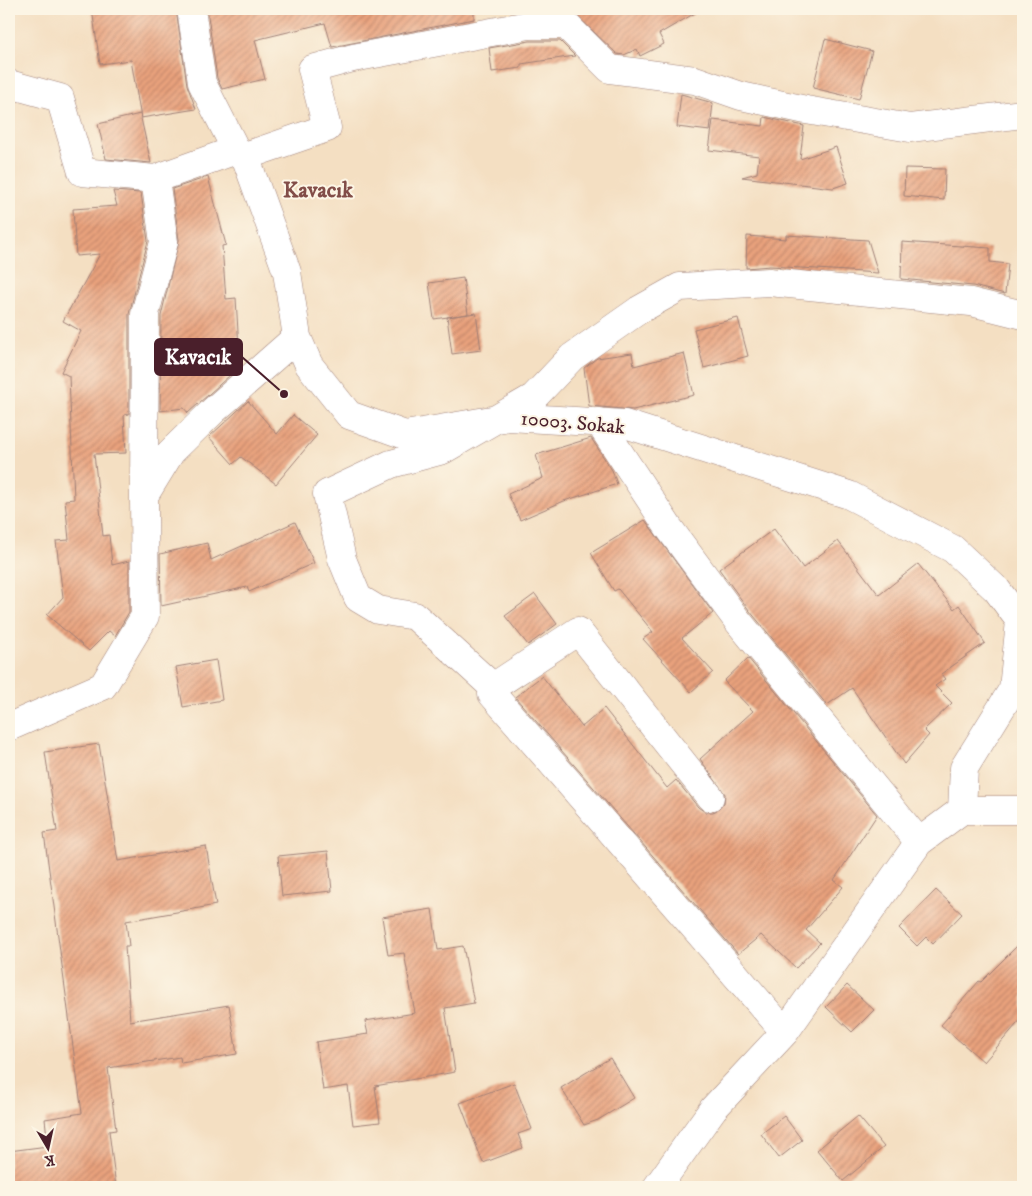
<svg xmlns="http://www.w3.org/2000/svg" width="1032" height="1196" viewBox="0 0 1032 1196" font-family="'IM FELL DW Pica',serif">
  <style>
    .building { fill: url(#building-hatch) }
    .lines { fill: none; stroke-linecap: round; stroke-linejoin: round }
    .minor-casing { stroke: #9f7f76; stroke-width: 29 }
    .minor { stroke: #fff; stroke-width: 28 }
    .labels { text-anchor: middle; stroke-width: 4; stroke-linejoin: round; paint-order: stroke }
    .street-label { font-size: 20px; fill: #4a1f2b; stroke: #fcf5e5 }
    .quarter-label { font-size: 22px; font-weight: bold; fill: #824d48; stroke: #fcf5e5 }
    .leader { fill: none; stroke: #4a1f2b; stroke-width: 2 }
    .callout-dot { fill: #4a1f2b; stroke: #fcf5e5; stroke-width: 2 }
    .callout { fill: #4a1f2b; stroke: #4a1f2b; stroke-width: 2 }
    .callout-label { font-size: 21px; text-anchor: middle; font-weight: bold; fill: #fff }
  </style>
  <defs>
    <pattern id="building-hatch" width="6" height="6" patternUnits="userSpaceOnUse" patternTransform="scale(1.25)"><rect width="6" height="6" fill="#e9a27d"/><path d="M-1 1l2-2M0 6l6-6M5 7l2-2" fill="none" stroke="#bf8367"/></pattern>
  </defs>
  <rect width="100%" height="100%" fill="#fcf5e5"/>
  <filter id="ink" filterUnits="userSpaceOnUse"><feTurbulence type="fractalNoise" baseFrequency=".02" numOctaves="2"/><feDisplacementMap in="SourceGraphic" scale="10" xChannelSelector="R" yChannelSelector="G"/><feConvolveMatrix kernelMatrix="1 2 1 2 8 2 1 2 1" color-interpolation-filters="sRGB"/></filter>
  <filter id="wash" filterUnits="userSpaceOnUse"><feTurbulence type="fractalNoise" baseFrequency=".0096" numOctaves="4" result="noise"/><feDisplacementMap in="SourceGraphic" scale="20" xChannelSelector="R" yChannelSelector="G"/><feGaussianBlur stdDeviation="1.12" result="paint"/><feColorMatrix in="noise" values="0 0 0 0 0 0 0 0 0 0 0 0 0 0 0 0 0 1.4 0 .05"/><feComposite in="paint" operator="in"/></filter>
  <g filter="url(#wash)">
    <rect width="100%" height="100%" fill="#f4dfc2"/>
    <g id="blocks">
      <path class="building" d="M92,9h84l11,76 9,24 -55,9 -10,-58 -31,4z
        M207,9h267v10l-142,28 -7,-24 -70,17 10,39 -43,10 -5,-11z
        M528,9h174l-43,25 5,10 -24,12 -3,-7 -13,6 -7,-1 -45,-43z
        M825,39l47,12 -13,48 -46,-11z
        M530,41h30l15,15 -54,8v4l-29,4 -3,-24z
        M681,94l32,9 -3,28 -33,-4z
        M140,114l11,49 -45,-4 -8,-35z
        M764,117l40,9 -4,33 36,-12 12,36 -15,5 -91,-11 15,-4 2,-17 -50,-6 4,-30 50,6z
        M905,168l40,1 -1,31 -40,-4z
        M208,177l18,68 -4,1 4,53 10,-1 4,68 -52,47 -4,-5 -24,3 1,-95 18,-76 -7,-51z
        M113,191l28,2 7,48 -19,73v100l-5,1 2,38 -32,1 9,82 6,-1 3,30 17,-4v51l-14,24 -6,-5 -20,20 -42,-36 16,-18 -7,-56 13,-1 -4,-40 9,-1 -5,-123 -8,-4 20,-41 -18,-10 37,-67 -24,2 -3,-47 44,-3z
        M786,235l82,5 10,33 -108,-7 -24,2 1,-32 39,3z
        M902,242l88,6v14l18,2 -3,30 -32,-8 -72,-7z
        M463,278l5,36 -34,5 -5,-36z
        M476,313l5,37 -29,4 -5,-37z
        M738,318l10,38 -44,12 -10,-39z
        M632,353l2,13 50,-13 10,42 -61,15 -44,-4 -5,-38 13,-10z
        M248,401l29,33 16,-19 24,20 -41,49 -35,-27 -8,7 -24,-27z
        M591,438l21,32 5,14 -53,17 -44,19 -12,-26 35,-16 -7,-23z
        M645,520l68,93 -31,25 31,34 -22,20 -48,-53 10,-7 -35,-43 -4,2 -23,-38z
        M295,522l19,41 -65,29 -2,-5 -86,19 -1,-52 47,-11 4,17z
        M774,529l29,39 35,-27 41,54 39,-31 36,45 5,-4 26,38 -44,31 4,5 -10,7 17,17 -28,27 5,5 -25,29 -52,-76 -25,17 -78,-95 -30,-41z
        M535,594l22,30 -29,21 -23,-29z
        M748,658l129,157 -43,65 9,7 -37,43 14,13 -24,25 -35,-33 -23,19 -223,-257 27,-21 40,51 22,-19 63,80 9,-8 22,27 7,5h8l6,-3 5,-6 1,-9 -25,-35 53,-48 -29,-30z
        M216,660l6,40 -39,7 -7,-40z
        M99,744l19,117 88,-15 10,59 -90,16 3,25h-4l5,75 99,-16 8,49 -56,9 -1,-6 -72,11 8,62 -7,1 7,56h-107v-36l39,-5 -3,-27 37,-6 -38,-280 13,-2 -12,-79z
        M328,851l4,40 -50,5 -4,-40z
        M936,890l26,24 -29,30 -7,-7 -9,9 -18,-18z
        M432,909l6,41 25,-4 11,57 -29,5 10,64 -80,14 5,36 -27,3 -5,-39 -25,4 -7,-48 52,-8 -3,-13 50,-8 -11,-60 -16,2 -6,-38z
        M1023,940v77l-39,45 -43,-37 38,-44 2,1z
        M847,985l27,25 -22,22 -26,-25z
        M610,1058l24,40 -36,22 -14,5 -23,-37z
        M514,1083l18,46 -14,5 5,14 -40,15 -23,-60z
        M784,1116l18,24 -23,18 -18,-24z
        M858,1116l26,31 -41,34 -26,-31z"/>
    </g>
  </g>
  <g filter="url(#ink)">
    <use href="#blocks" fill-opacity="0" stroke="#9f7f76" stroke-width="1"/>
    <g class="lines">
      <defs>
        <path id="minor" d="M191,9l11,74 34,67 9,6 42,116 10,65 12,28 40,50 56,20 104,-18 116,7 224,71 104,54 44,41 23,31 -7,68 -49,79 -2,42
          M9,84l51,14 22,74 73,7
          M245,156l82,-28 -15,-59 41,-11 176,-33h37l44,44 85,11 46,16 65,14 104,18 113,-14
          M599,422l70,106 68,92 182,222
          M144,496l1,-182 19,-72 -9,-63 81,-29
          M493,687l85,-56 132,166
          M9,727l94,-41 42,-70 -1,-120 27,-44 43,-42 83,-73
          M962,810h61
          M785,1032l-293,-338 1,-7 -78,-71 -37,-6 -20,-12 -16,-39 -15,-65 64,-30 52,-14 91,-53 38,-40 67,-47 41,-23 89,-5 202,20 52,13
          M657,1187l56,-78 72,-77 134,-190 43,-32"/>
      </defs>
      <use href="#minor" class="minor-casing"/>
      <use href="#minor" class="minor"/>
    </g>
  </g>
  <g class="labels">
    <g class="street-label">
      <text transform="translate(573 422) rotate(5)" y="7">10003. Sokak</text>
    </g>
    <g class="quarter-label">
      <text x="318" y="197">Kavacık</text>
    </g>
  </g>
  <path class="leader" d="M284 394L242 357"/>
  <circle class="callout-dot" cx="284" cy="394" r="5"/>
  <rect class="callout" x="155" y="339" width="87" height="36" rx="5"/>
  <g class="callout-label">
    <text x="198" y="364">Kavacık</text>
  </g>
  <rect width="1032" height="1196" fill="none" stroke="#fcf5e5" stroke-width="30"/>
  <g transform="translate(48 1148) rotate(171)" stroke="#fcf5e5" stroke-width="4" paint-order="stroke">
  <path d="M0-4L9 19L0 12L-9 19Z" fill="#4a1f2b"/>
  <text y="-8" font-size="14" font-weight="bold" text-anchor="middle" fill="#4a1f2b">K</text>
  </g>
</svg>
